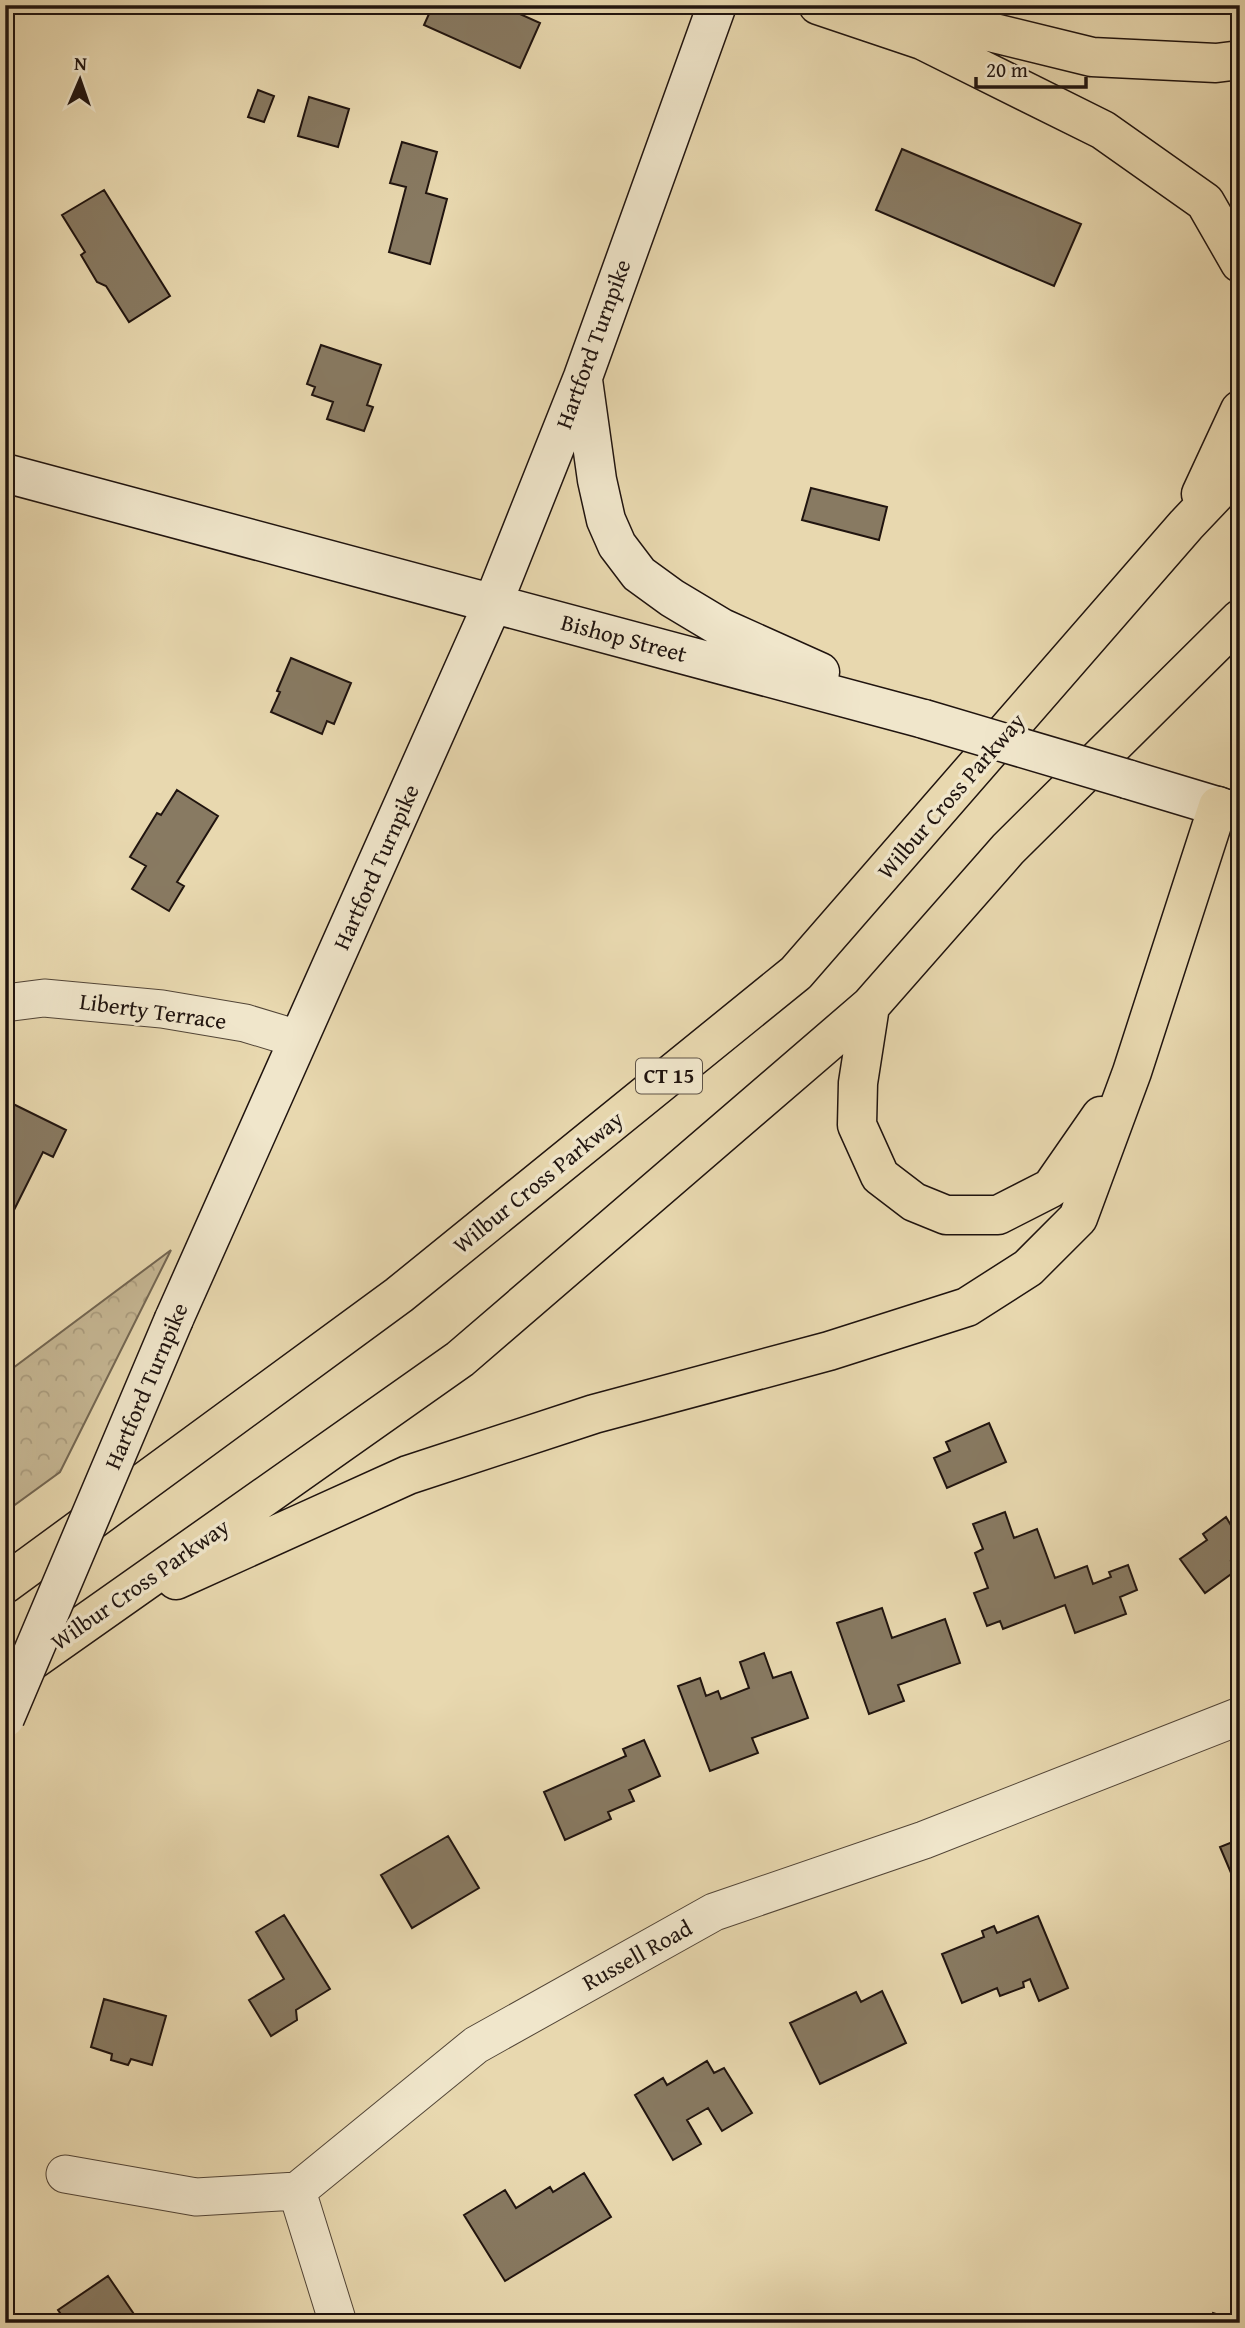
<svg xmlns="http://www.w3.org/2000/svg" width="1245" height="2328" viewBox="0 0 1245 2328" font-family="'Gentium Book Plus',serif">
  <style>
    .forest { fill: url(#forest-crowns); stroke: #736652; stroke-width: 2 }
    .building { fill: #887a62; stroke: #20140f; stroke-width: 2 }
    .lines { fill: none; stroke-linecap: round; stroke-linejoin: round }
    .minor-casing { stroke: #524537; stroke-width: 39 }
    .secondary-casing { stroke: #20140f; stroke-width: 41 }
    .motorway-casing { stroke: #20140f; stroke-width: 41 }
    .minor { stroke: #f0e6cb; stroke-width: 37 }
    .secondary { stroke: #f0e6cb; stroke-width: 38 }
    .motorway { stroke: #e8d8af; stroke-width: 38 }
    .secondary-bridge-casing { stroke: #20140f; stroke-width: 41; stroke-linecap: butt }
    .secondary-bridge { stroke: #f0e6cb; stroke-width: 38 }
    .labels { text-anchor: middle; stroke-width: 7; stroke-linejoin: round; paint-order: stroke }
    .shield { fill: #f0e6cb; stroke: #5e5347; stroke-width: 2 }
    .shield-label { font-size: 21px; font-weight: bold; fill: #20140f }
    .street-label { font-size: 23px; fill: #20140f; stroke: #f0e6cb }
  </style>
  <defs>
    <pattern id="forest-crowns" width="20" height="18" patternUnits="userSpaceOnUse" patternTransform="scale(1.75)"><rect width="20" height="18" fill="#c6b794"/><path d="M2 6a3 3 0 1 1 6 0M12 15a3 3 0 1 1 6 0" fill="none" stroke="#aa9c7e"/></pattern>
  </defs>
  <rect width="100%" height="100%" fill="#e8d8af"/>
  <filter id="stains"><feTurbulence type="fractalNoise" baseFrequency=".00286" numOctaves="4"/><feColorMatrix values="0 0 0 0 .2 0 0 0 0 .09 0 0 0 0 .02 0 0 0 .5 -.17"/></filter>
  <radialGradient id="worn" r=".72"><stop offset=".6" stop-color="#630" stop-opacity="0"/><stop offset="1" stop-color="#630" stop-opacity=".3"/></radialGradient>
  <path class="forest" d="M171,1250l-111,222 -55,40v-138z"/>
  <path class="building" d="M433,5h67l40,18 -20,45 -96,-43z
    M258,90l16,6 -10,26 -16,-5z
    M309,97l40,12 -11,38 -40,-11z
    M402,142l35,10 -11,41 21,6 -17,65 -41,-12 17,-65 -16,-4z
    M902,149l179,75 -27,62 -178,-76z
    M104,190l66,106 -41,26 -23,-36 -9,-4 -16,-27 4,-3 -23,-37z
    M321,345l60,20 -14,40 6,2 -9,24 -37,-12 6,-17 -21,-7 3,-8 -8,-3z
    M811,488l76,19 -8,33 -77,-20z
    M291,658l60,25 -17,41 -7,-3 -5,13 -51,-22 9,-20 -3,-1z
    M177,790l41,26 -41,66 7,4 -15,25 -37,-22 14,-23 -16,-9 27,-44 4,2z
    M5,1100l61,30 -13,27 -10,-5 -33,66 -5,-3z
    M989,1423l17,39 -59,26 -13,-30 16,-7 -4,-9z
    M1005,1512l9,26 23,-9 18,49 32,-12 6,18 18,-7 -2,-5 19,-7 9,25 -17,7 6,17 -51,19 -10,-28 -62,24 -3,-8 -13,5 -13,-33 14,-5 -13,-35 8,-4 -10,-25z
    M1226,1517l6,10 8,-6v33l-9,7 7,8 -33,24 -25,-34 27,-19 -4,-6z
    M882,1608l10,30 53,-19 15,44 -62,22 6,16 -35,13 -32,-91z
    M764,1653l9,25 18,-6 17,46 -56,20 6,15 -48,18 -32,-85 22,-8 6,18 12,-5 3,8 28,-11 -9,-26z
    M644,1740l16,36 -31,14 5,11 -26,11 3,7 -46,21 -21,-48 82,-36 -3,-7z
    M448,1836l31,52 -67,40 -31,-53z
    M1240,1839v55l-20,-47z
    M284,1915l46,74 -34,21 1,10 -26,16 -22,-36 35,-21 -28,-47z
    M1038,1916l30,72 -29,13 -9,-22 -7,3 1,5 -24,9 -3,-8 -35,15 -20,-49 42,-17 -2,-6 12,-5 3,7z
    M882,1991l24,52 -86,41 -30,-61 66,-31 5,10z
    M104,1999l62,17 -14,49 -21,-6 -3,6 -17,-5 1,-6 -21,-7z
    M707,2061l7,12 10,-5 28,45 -30,18 -14,-23 -21,12 14,24 -28,16 -38,-65 28,-17 4,7z
    M584,2173l27,44 -106,64 -41,-66 41,-25 11,18 34,-21 3,5z
    M108,2276l32,47h-73l-9,-13z
    M1213,2313l27,9v1h-30z"/>
  <g class="lines">
    <defs>
      <path id="minor" d="M5,1003l39,-5 118,11 83,14 53,16
        M65,2174l131,23 101,-6 179,-146 238,-133 210,-72 316,-124
        M297,2191l41,132"/>
      <path id="secondary" d="M583,380l14,100 9,40 11,25 22,29 33,24 50,30 98,44
        M5,473l919,246
        M1127,779l113,34
        M174,1319l319,-716 90,-226 134,-372"/>
      <path id="motorway" d="M818,5l104,35 181,90 102,72 35,61
        M904,5l45,17 143,35 124,6 24,-3
        M1201,494l39,-84
        M870,1006l-12,77 -1,42 23,51 34,26 32,13h52l53,-27 50,-72
        M176,1580l232,-105 186,-61 235,-63 138,-44 61,-39 50,-50 54,-146 86,-266
        M5,1584l394,-289 397,-322 390,-448 54,-57
        M16,1672l444,-313 410,-353 138,-157 232,-230"/>
    </defs>
    <use href="#minor" class="minor-casing"/>
    <use href="#secondary" class="secondary-casing"/>
    <use href="#motorway" class="motorway-casing"/>
    <use href="#minor" class="minor"/>
    <use href="#secondary" class="secondary"/>
    <use href="#motorway" class="motorway"/>
    <defs>
      <path id="secondary-bridge" d="M924,719l203,60
        M5,1718l169,-399"/>
    </defs>
    <use href="#secondary-bridge" class="secondary-bridge-casing"/>
    <use href="#secondary-bridge" class="secondary-bridge"/>
  </g>
  <g class="labels">
    <rect class="shield" x="636" y="1058.5" width="66" height="35" rx="5"/>
    <g class="shield-label">
      <text x="669" y="1083">CT 15</text>
    </g>
    <g class="street-label">
      <text transform="translate(593 344) rotate(-70)" y="8">Hartford Turnpike</text>
      <text transform="translate(624 638) rotate(15)" y="8">Bishop Street</text>
      <text transform="translate(951 796) rotate(-49)" y="8">Wilbur Cross Parkway</text>
      <text transform="translate(376 867) rotate(-66)" y="8">Hartford Turnpike</text>
      <text transform="translate(153 1011) rotate(8)" y="8">Liberty Terrace</text>
      <text transform="translate(538 1182) rotate(-39)" y="8">Wilbur Cross Parkway</text>
      <text transform="translate(146 1386) rotate(-67)" y="8">Hartford Turnpike</text>
      <text transform="translate(140 1584) rotate(-35)" y="8">Wilbur Cross Parkway</text>
      <text transform="translate(637 1955) rotate(-29)" y="8">Russell Road</text>
    </g>
  </g>
  <rect width="1245" height="2328" fill="none" stroke="#e8d8af" stroke-width="28"/>
  <rect x="7" y="7" width="1231" height="2314" fill="none" stroke="#20140f" stroke-width="3.5"/>
  <rect x="14" y="14" width="1217" height="2300" fill="none" stroke="#20140f" stroke-width="2"/>
  <g transform="translate(80 80) rotate(2)" stroke="#f0e6cb" stroke-width="5" paint-order="stroke">
  <path d="M0-5L12 26L0 18L-12 26Z" fill="#20140f"/>
  <text y="-10" font-size="19" font-weight="bold" text-anchor="middle" fill="#20140f">N</text>
  </g>
  <path d="M976 77v10h110v-10" fill="none" stroke="#20140f" stroke-width="3.5"/>
  <text x="986" y="77" font-size="21" fill="#20140f" stroke="#f0e6cb" stroke-width="5" paint-order="stroke">20 m</text>
  <rect width="100%" height="100%" filter="url(#stains)"/>
  <rect width="100%" height="100%" fill="url(#worn)"/>
</svg>
